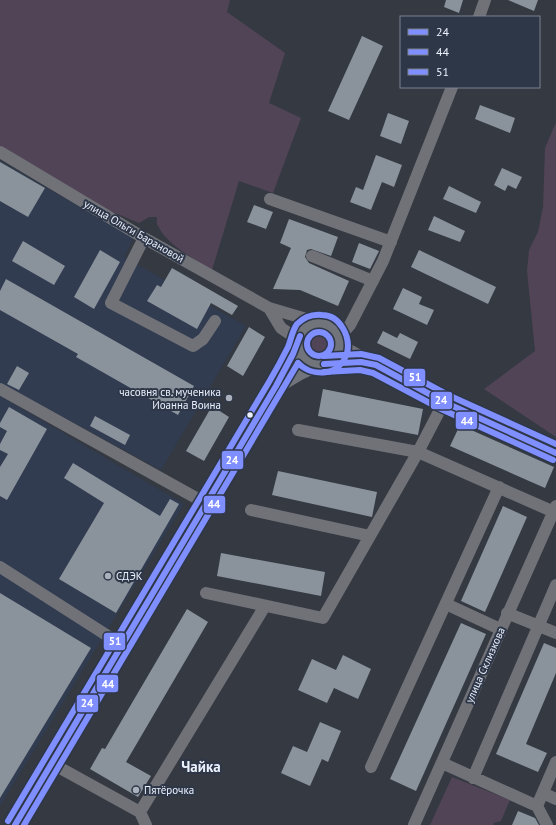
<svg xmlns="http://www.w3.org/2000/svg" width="556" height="825" viewBox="0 0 556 825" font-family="'PT Sans',sans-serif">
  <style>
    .built { fill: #313c51 }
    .green { fill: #514456 }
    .building { fill: #8a939c }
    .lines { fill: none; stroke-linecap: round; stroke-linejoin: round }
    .minor { stroke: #717278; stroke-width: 12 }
    .major { stroke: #71747a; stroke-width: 15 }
    .bus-1-casing { stroke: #2e3748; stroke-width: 9 }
    .bus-2-casing { stroke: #2e3748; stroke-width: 9 }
    .bus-3-casing { stroke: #2e3748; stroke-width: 9 }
    .bus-1 { stroke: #808fff; stroke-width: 6 }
    .bus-2 { stroke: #808fff; stroke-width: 6 }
    .bus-3 { stroke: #808fff; stroke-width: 6 }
    .poi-dot { fill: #abb1bc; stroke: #2e3748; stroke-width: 1.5 }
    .bus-dot { fill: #ebf1fd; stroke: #2e3748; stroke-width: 1.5 }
    .labels { text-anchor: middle; stroke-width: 4; stroke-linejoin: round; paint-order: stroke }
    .street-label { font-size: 11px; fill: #ebf1fd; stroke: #2e3748 }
    .poi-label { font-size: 11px; fill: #ebf1fd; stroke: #2e3748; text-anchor: start }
    .district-label { font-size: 15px; font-weight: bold; fill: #ebf1fd; stroke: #2e3748 }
    .line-badge { stroke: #2e3748; stroke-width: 1.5 }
    .badge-label { font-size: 11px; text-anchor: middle; font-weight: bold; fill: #fff }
  </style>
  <rect width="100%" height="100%" fill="#343942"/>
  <path class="built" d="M0,161l134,77 -10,19 122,69 -85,144 -161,-87z
    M0,396l184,108 -184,302z"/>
  <path class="green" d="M0,0h230l-3,12 58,41 -16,50 32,15 -28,75 -34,-12 -27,89c-16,-10 -46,-26 -54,-44 -2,-2 -1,-6 -1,-9h-8l-10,6 -38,-16 -101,-61z
    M556,122v315l-72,-48 51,-38 -8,-80 2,-21 9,-18 5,-25 2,-59z
    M310 344a10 10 0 1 1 20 0a10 10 0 1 1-20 0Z
    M452,777l58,23 -9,21 -7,2 -1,2h-63z"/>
  <path class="building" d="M446,0h17l-4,13 -15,-6z
    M508,0h30l-4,11z
    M362,36l21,10 -34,74 -21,-9z
    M480,105l35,13 -5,15 -35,-14z
    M388,113l21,8 -8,23 -21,-8z
    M376,155l26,10 -8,22 -12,-5 -11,28 -21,-8 6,-15 7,3z
    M0,162l45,26 -17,29 -28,-16z
    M502,168l20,9 -6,12 -8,-4 -3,6 -11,-6z
    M449,186l32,16 -5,11 -33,-14z
    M254,205l19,7 -7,17 -19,-7z
    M434,216l31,15 -5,11 -32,-12z
    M289,219l49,18 -7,19 -20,-7 -4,1 -2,7 4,6 40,18 -11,25 -38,-16 -27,-1 18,-41 -11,-5z
    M23,241l42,25 -11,19 -42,-24z
    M359,243l20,8 -9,18 -18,-7z
    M100,250l20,12 -26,47 -20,-12z
    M419,250l77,37 -8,17 -77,-37z
    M172,268l66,38 -6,9 -21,-12 -14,26 -50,-28 10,-16 4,2z
    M6,279l188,107 -16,29 -102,-58 2,-3 -78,-44v-19z
    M403,288l19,9 -3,7 15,6 -7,15 -34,-16z
    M249,327l16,10 -22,39 -16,-10z
    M383,331l14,7 3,-5 18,9 -8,17 -33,-16z
    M17,366l12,7 -10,17 -12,-6z
    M323,389l100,20 -5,26 -100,-19z
    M212,406l17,11 -25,44 -18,-10z
    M9,407l38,22 -40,71 -7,-4v-29l8,-13 -8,-4v-6l7,-13 -7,-4v-4z
    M95,416l35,19 -5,10 -35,-19z
    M460,425l94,42 -9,21 -95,-42z
    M73,463l87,53 10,-17 9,5 -63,109 -57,-34 45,-76 -40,-25z
    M278,471l99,21 -5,25 -100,-22z
    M503,506l24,11 -42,95 -24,-11z
    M221,553l104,19 -4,24 -104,-20z
    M0,593l91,55 -91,150z
    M187,609l21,13 -82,140 25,14 -13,21 -48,-28 12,-21 3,1z
    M461,623l25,11 -70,157 -26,-12z
    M544,643l12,5v25l-30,71 21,9 -9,19 -42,-18z
    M343,655l28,14 -13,30 -24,-11 -7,15 -29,-13 14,-31 24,11z
    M320,722l21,9 -13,31 -6,-3 -12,27 -29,-13 12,-27 14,6z
    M518,811l17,7 4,7h-27z"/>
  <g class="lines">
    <path class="minor" d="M479,17l6,-17
      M0,152l144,86 125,70 51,15
      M270,199l121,43
      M144,238l-33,65 82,43 10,-7 12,-18
      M312,256l61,25
      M269,308l12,20 18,12
      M339,337l11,-12 33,-64 69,-174
      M340,345l104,57 112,51
      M325,364l21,-2 23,1
      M0,389l207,115
      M298,430l120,22 136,60
      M251,510l119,26
      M0,567l122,78
      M206,593l117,25 95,-166 26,-50
      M446,604l54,25
      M507,613l49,20
      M51,763l89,49 6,13
      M442,763l95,43 10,19
      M371,767l128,-280
      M473,778l83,-193
      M543,793l13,6
      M537,806l19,-44
      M140,812l125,-206
      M414,825l142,-319"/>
    <path class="major" d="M277,386l22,-13 19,-9
      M15,825l261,-439c6,-10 25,-55 31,-59 6,-4 15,-5 21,-2 6,3 10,8 11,14 7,30 -41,35 -40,3"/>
    <defs>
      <path id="bus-1" d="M324,364l37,-2 15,3 68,37 112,51
        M15,825l261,-439 17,-32 7,-18"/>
      <path id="bus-2" d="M307 344a12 12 0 1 1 24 0a12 12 0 1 1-24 0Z
        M324,372l36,-2 13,3 68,36 112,51
        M24,825l274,-462"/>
      <path id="bus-3" d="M324,356l37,-2 18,4 69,37 108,49
        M8,821l261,-439c7,-12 13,-23 19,-35 3,-7 4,-16 9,-23 7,-7 16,-10 25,-9 18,0 29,22 25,38 -7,23 -34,25 -49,10"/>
    </defs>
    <use href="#bus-1" class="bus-1-casing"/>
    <use href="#bus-2" class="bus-2-casing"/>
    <use href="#bus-3" class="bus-3-casing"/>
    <use href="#bus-1" class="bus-1"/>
    <use href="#bus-2" class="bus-2"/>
    <use href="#bus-3" class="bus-3"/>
  </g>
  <g class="poi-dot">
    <circle cx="229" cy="398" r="4"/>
    <circle cx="108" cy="576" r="4"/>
    <circle cx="136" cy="790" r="4"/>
  </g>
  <circle class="bus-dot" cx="250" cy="415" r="3.5"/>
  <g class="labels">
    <g class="street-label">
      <text transform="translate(134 231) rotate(30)" y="4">улица Ольги Барановой</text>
      <text transform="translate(485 665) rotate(-66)" y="4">улица Склизкова</text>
    </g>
    <g class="poi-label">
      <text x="221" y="396" text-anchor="end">часовня св. мученика<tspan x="221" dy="13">Иоанна Воина</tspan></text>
      <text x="116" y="580">СДЭК</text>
      <text x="144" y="794">Пятёрочка</text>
    </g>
    <g class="district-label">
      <text x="201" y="772">Чайка</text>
    </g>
  </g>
  <g class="line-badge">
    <rect x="403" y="368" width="23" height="19" rx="4" fill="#808fff"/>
    <rect x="430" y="391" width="23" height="19" rx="4" fill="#808fff"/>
    <rect x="455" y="411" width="23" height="19" rx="4" fill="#808fff"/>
    <rect x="221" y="450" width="23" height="20" rx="4" fill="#808fff"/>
    <rect x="203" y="495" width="23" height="19" rx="4" fill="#808fff"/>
    <rect x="103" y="632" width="23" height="19" rx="4" fill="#808fff"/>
    <rect x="96" y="674" width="23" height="19" rx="4" fill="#808fff"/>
    <rect x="76" y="694" width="23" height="19" rx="4" fill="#808fff"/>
  </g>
  <g class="badge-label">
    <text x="415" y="381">51</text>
    <text x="441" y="404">24</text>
    <text x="467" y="425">44</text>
    <text x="232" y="464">24</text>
    <text x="214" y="508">44</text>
    <text x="115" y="645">51</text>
    <text x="108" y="688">44</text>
    <text x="87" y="707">24</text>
  </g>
  <rect x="400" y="16" width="140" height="72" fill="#2e3748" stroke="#7a8190"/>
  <rect x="408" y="29" width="20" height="6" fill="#808fff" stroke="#7a8190"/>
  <text x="436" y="36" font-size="12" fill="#ebf1fd">24</text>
  <rect x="408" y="49" width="20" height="6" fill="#808fff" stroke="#7a8190"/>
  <text x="436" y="56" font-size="12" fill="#ebf1fd">44</text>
  <rect x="408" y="69" width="20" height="6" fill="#808fff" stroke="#7a8190"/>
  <text x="436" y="76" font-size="12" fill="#ebf1fd">51</text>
</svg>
